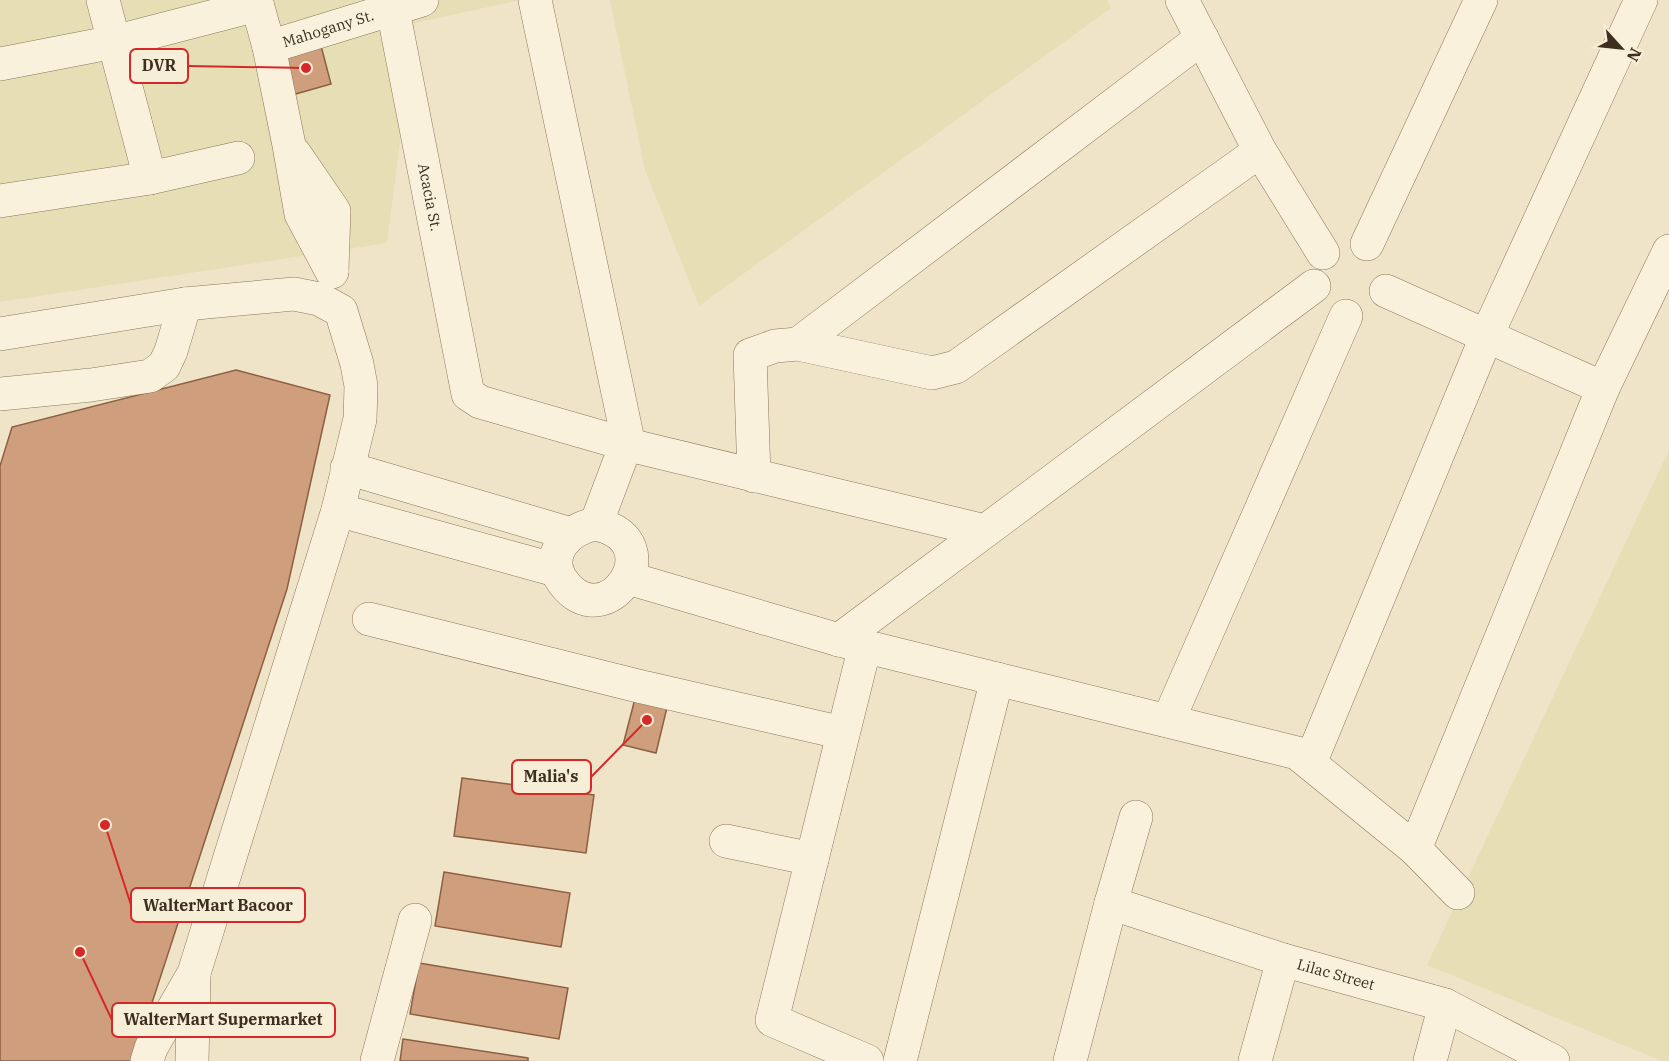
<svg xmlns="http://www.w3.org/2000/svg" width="1669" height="1061" viewBox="0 0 1669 1061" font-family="'IBM Plex Serif',serif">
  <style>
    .farmland { fill: #e6deb5 }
    .building { fill: #cf9f7d; stroke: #8d5f41; stroke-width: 1.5 }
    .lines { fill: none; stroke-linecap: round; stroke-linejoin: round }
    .minor-casing { stroke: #8d765c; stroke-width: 34 }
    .minor { stroke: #faf1dc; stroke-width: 33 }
    .labels { text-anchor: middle; stroke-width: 6; stroke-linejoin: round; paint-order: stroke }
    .street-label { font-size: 15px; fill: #3d2e20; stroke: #f7eed8 }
    .leader { fill: none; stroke: #d62828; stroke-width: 2 }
    .callout-dot { fill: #d62828; stroke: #f7eed8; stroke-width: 2 }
    .callout { fill: #f7eed8; stroke: #d62828; stroke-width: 2 }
    .callout-label { font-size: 16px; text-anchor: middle; font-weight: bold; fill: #3d2e20 }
  </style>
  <rect width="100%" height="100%" fill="#f0e4c8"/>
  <path class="farmland" d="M0,0h520l-105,23 -28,220 -387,59z
    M610,0h497l4,8 -412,298 -54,-136z
    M1669,450v611h-7l-235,-96z"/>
  <path class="building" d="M320,42l11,42 -39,11 -11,-43z
    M236,370l94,25 -43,194 -154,472h-133v-595l12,-39z
    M638,687l32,8 -14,58 -33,-8z
    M462,778l132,17 -8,58 -132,-17z
    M444,872l126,21 -9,54 -126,-21z
    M419,963l149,25 -9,51 -149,-25z
    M403,1039l125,19v3h-128z"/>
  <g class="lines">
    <defs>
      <g id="minor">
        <path d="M103,0l47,178 88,-20"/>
        <path d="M256,0l13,47 20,98 12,69 31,58"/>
        <path id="s1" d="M391,0l77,394 12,8 149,43 356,86"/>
        <path d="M535,0l94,445 -7,10 -26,69"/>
        <path d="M1182,0l78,151 63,102"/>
        <path id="s2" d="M269,47l153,-47"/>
        <path d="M0,64l114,-22 143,-37"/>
        <path d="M295,154l39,57 -2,59"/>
        <path d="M0,201l150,-23"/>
        <path d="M1367,244l114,-244"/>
        <path d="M1386,291l217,97"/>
        <path d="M0,334l185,-30 109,-10 25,5 22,12 16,53 4,22 -1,33 -22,91 -144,463 -43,75 -4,13"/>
        <path d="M798,344l404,-306"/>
        <path d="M0,394l91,-9 59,-9 14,-10 7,-15 14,-47"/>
        <path d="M347,468l224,66"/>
        <path d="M754,476l-4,-121 25,-9 23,-2 134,29 24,-6 304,-216"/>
        <path d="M338,510l218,60"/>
        <path d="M596,524c79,18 9,116 -33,58 -20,-27 5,-54 33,-58z"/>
        <path d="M628,578l211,62 458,113 118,96 43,44"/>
        <path d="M369,619l269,67 205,47"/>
        <path d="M839,640l475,-354"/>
        <path d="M865,646l-93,374 95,41"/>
        <path d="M1168,721l178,-405"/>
        <path d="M1310,763l177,-428 154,-335"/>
        <path d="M726,841l86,18"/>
        <path d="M1415,849l188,-461 66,-137"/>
        <path id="s3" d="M1111,903l172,57 162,45 108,56"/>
        <path d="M192,1061l2,-85"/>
        <path d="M377,1061l38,-141"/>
        <path d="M900,1061l97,-382"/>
        <path d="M1070,1061l41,-158 25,-86"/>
        <path d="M1255,1061l28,-101"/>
        <path d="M1430,1061l15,-56"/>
      </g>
    </defs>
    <use href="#minor" class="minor-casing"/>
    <use href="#minor" class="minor"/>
  </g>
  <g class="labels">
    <g class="street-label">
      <text dy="5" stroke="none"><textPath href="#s2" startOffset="62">Mahogany St.</textPath></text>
      <text dy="5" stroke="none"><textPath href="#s1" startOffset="201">Acacia St.</textPath></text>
      <text dy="5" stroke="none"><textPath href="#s3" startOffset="236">Lilac Street</textPath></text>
    </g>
  </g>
  <path class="leader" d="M306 68L188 66M647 720L591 777M105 825L131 905M80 952L112 1020"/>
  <g class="callout-dot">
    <circle cx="306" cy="68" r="6"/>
    <circle cx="647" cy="720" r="6"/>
    <circle cx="105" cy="825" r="6"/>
    <circle cx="80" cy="952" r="6"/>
  </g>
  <g class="callout">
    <rect x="130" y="49" width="58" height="34" rx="6"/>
    <rect x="512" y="760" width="79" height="34" rx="6"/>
    <rect x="131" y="888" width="174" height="34" rx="6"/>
    <rect x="112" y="1003" width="223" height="34" rx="6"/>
  </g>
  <g class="callout-label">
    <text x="159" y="71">DVR</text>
    <text x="551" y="782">Malia's</text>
    <text x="218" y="911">WalterMart Bacoor</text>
    <text x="223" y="1025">WalterMart Supermarket</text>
  </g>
  <g transform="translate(1621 48) rotate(117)" stroke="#f7eed8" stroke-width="4.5" paint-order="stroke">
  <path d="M0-4.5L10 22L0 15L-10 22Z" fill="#3d2e20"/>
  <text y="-9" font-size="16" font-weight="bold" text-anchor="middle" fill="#3d2e20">N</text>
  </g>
</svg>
